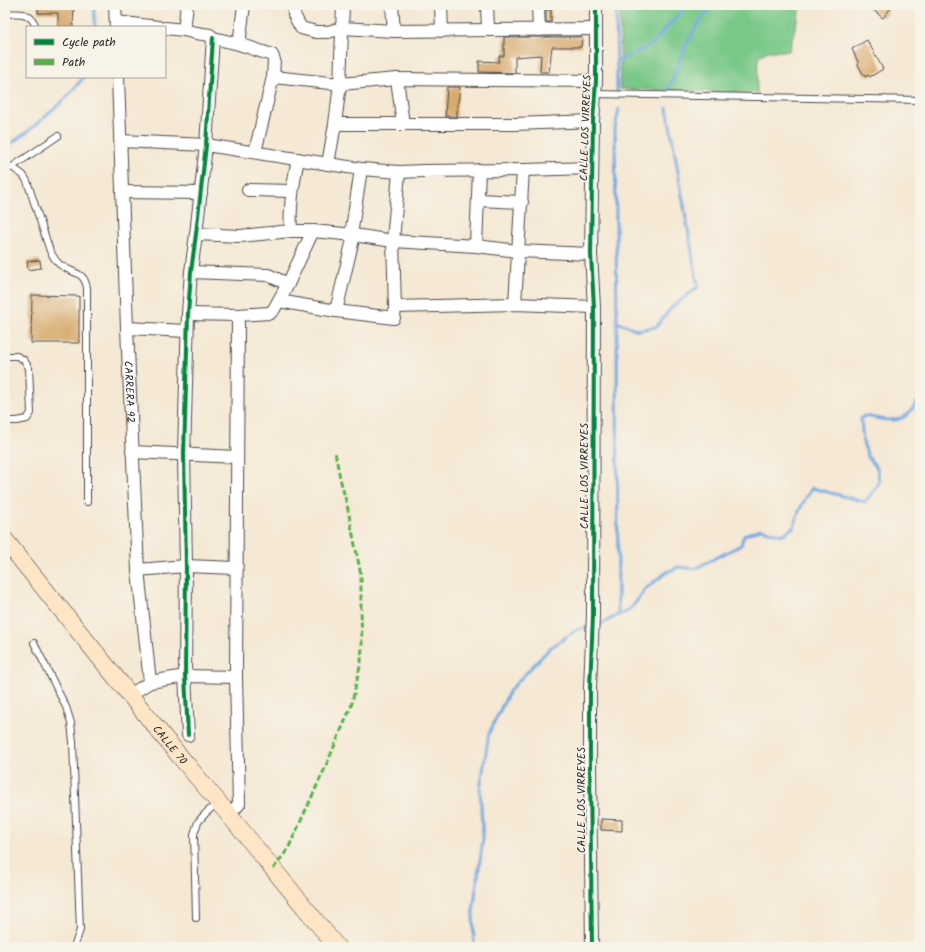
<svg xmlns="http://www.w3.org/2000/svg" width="925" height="952" viewBox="0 0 925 952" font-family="Kalam,sans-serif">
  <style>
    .green { fill: #79c888; stroke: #527a5a }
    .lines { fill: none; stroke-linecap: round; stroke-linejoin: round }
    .stream { stroke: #72a8e0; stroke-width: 3 }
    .building { fill: #d6a668 }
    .lane-casing { stroke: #494744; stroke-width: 8 }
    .street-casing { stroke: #494744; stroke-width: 14 }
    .secondary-casing { stroke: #494744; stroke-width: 18 }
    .lane { stroke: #fff; stroke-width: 6 }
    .street { stroke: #fff; stroke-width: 12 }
    .secondary { stroke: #fee5c5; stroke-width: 17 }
    .quiet { stroke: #56b246; stroke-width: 3; stroke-dasharray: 6 3; stroke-linecap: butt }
    .cycleway-casing { stroke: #f7f3e8; stroke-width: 6 }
    .cycleway { stroke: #00873e; stroke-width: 4 }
    .labels { text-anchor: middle; stroke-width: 3.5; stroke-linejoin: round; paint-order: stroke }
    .street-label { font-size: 11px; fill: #2b2b2b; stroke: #f7f3e8 }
  </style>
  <rect width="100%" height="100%" fill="#f7f3e8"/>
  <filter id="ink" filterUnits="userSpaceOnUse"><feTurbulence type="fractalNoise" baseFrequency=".025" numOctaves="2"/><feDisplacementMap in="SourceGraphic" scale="8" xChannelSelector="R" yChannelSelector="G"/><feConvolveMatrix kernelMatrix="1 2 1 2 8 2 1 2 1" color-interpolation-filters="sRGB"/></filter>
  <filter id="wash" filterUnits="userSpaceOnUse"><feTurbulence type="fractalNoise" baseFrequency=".012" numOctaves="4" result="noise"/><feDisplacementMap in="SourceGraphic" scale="16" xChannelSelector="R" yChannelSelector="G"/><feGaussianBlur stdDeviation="0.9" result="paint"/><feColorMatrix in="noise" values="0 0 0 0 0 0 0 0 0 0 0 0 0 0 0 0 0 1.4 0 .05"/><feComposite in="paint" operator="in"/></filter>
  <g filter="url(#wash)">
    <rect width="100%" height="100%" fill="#f5e8d4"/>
    <path class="green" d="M620,5h181l-12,46h-21l-5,3 -4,3 -1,5 -1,31 -137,-4z"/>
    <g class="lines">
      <path class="stream" d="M94,5l1,22
        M616,5l1,87
        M616,62l35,-17 36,-40
        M668,90l19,-47 15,-26 13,-12
        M5,148l22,-16 20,-17 18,-16 19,-22
        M617,322l21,8 18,-3 16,-20 26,-20 -31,-179
        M618,615l-1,-293 -2,-194 4,-19
        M595,626l6,-2 17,-9 8,-3 6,-5 7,-9 6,-9 22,-17 12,-5 15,2 47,-24 3,-10 17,-6 21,6 12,-8c3,-14 10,-27 18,-39l53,14 12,-15 2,-6 -2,-13 -9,-11 -5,-15 -2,-24 3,-2c14,2 31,9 44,-2 4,-4 8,-10 12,-15
        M474,947l-1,-36 10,-72 -3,-49 9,-57 21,-43 40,-42 28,-19 12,-2"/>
    </g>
    <g id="blocks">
      <path class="building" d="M38,5h36l-1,22h-15v-14h-20z
        M867,5h18l5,4 -7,9z
        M546,10h5v12h-5z
        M504,37h78l-1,10h-29l-3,25h-9l1,-17 -26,2v16l-36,-1v-11l20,1v-6h5z
        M867,40l16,29 -13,8 -2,-2 -3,2 -7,-12v-3l-6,-13z
        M447,87h13l-2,18h-1v11h-12z
        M40,260l1,8 -13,2 -1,-9z
        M32,295l47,1v47h-48z
        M601,819l21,1v11l-21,-1z"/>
    </g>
  </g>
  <g filter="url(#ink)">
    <use href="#blocks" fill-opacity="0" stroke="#494744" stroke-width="1"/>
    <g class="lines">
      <defs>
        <path id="lane" d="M5,14c14,-1 25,-3 31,13
          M595,94l325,6
          M12,167l46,-31
          M5,170l7,-3 11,8 4,6 23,70c3,5 6,12 12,15 12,8 22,5 25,22v214
          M5,356h12l7,4 5,8 2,45 -4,6 -10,2h-12
          M34,643l32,64 5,16 2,19 7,188 -6,17
          M196,918l-2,-84 4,-12 7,-8 12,-11"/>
        <g id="street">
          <path d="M115,5l1,22"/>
          <path d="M294,5v10l7,13 15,4h12l14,-4 52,3 202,-2"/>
          <path d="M392,5l2,26"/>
          <path d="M441,5l1,26"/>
          <path d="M487,5l1,24"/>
          <path d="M538,5l1,25"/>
          <path d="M116,22l42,5"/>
          <path d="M165,28l19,2 12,3 14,2 3,3 26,6 33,11 2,5 -1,17 -18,75"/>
          <path d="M184,30l3,-25"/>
          <path d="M239,44l5,-39"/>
          <path id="s1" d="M118,77l9,251 11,242 12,112"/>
          <path d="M273,77l67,7 57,-5 199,2"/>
          <path d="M397,79l6,45"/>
          <path d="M335,124h180l78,-3"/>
          <path d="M121,141l85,4 155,24 38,3 25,-1 99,-1 69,-2"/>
          <path d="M328,164l7,-40 5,-40 3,-79"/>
          <path d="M248,190l44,1"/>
          <path d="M122,192l79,1"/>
          <path d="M478,200l44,2"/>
          <path d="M291,231c-2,-24 2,-48 7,-72"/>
          <path d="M196,234l44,2 51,-5h22l41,4 39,6 83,5 42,5 73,3"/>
          <path d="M351,235l10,-66"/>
          <path d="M476,246l3,-76"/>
          <path d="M191,272l77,3 20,9"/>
          <path d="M279,301l57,10 58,7 1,-11 -2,-66 6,-69"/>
          <path d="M515,304l8,-134"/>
          <path d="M395,307l120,-3 79,3"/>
          <path d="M336,311l18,-76"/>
          <path d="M188,314l50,1 32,-2 4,-4 14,-25 25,-53"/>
          <path d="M127,328l60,3"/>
          <path d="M132,452l105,5"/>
          <path d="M138,570l48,-4 50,2"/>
          <path d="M130,695l20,-13 35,-6 51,1"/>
          <path d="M188,735l-3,-59 1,-110 -2,-112 4,-140 3,-42 5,-38 10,-89 7,-107"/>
          <path d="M229,815l10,-11 -3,-127 2,-362"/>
          <path d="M592,947l-2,-181v-78l3,-73 1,-308 -3,-53 2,-133 3,-40v-76"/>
        </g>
        <g id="secondary">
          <path id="s2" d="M5,540l162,201 62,74 108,132"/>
        </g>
      </defs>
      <use href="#lane" class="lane-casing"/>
      <use href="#street" class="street-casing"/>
      <use href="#secondary" class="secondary-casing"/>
      <use href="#lane" class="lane"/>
      <use href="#street" class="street"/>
      <use href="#secondary" class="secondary"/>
      <path class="quiet" d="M273,869l15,-20 37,-81 26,-61 10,-45 1,-16 -1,-37v-34l-14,-70 -7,-27 -5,-26"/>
      <defs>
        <path id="cycleway" d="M188,735l-3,-59 1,-110 -2,-112 4,-140 3,-42 5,-38 10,-89 7,-107
          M592,947l-2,-181v-78l3,-73 1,-308 -3,-53 2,-133 3,-40v-76"/>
      </defs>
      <use href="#cycleway" class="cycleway-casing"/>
      <use href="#cycleway" class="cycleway"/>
    </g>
  </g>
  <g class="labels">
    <g class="street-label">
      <text transform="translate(585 128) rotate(-88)" y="4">CALLE LOS VIRREYES</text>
      <text dy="4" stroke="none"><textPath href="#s1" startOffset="315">CARRERA 92</textPath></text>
      <text transform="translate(584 476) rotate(-90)" y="4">CALLE LOS VIRREYES</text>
      <text dy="4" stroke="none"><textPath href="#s2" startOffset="263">CALLE 70</textPath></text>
      <text transform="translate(581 800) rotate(-90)" y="4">CALLE LOS VIRREYES</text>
    </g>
  </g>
  <rect width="925" height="952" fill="none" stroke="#f7f3e8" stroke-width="20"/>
  <rect x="26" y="26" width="140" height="52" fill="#f7f3e8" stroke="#a5a39c"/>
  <rect x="34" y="39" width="20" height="6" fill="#00873e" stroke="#a5a39c"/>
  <text x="62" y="46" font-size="12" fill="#2b2b2b">Cycle path</text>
  <rect x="34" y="59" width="20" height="6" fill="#56b246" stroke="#a5a39c"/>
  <text x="62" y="66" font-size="12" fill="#2b2b2b">Path</text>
</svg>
